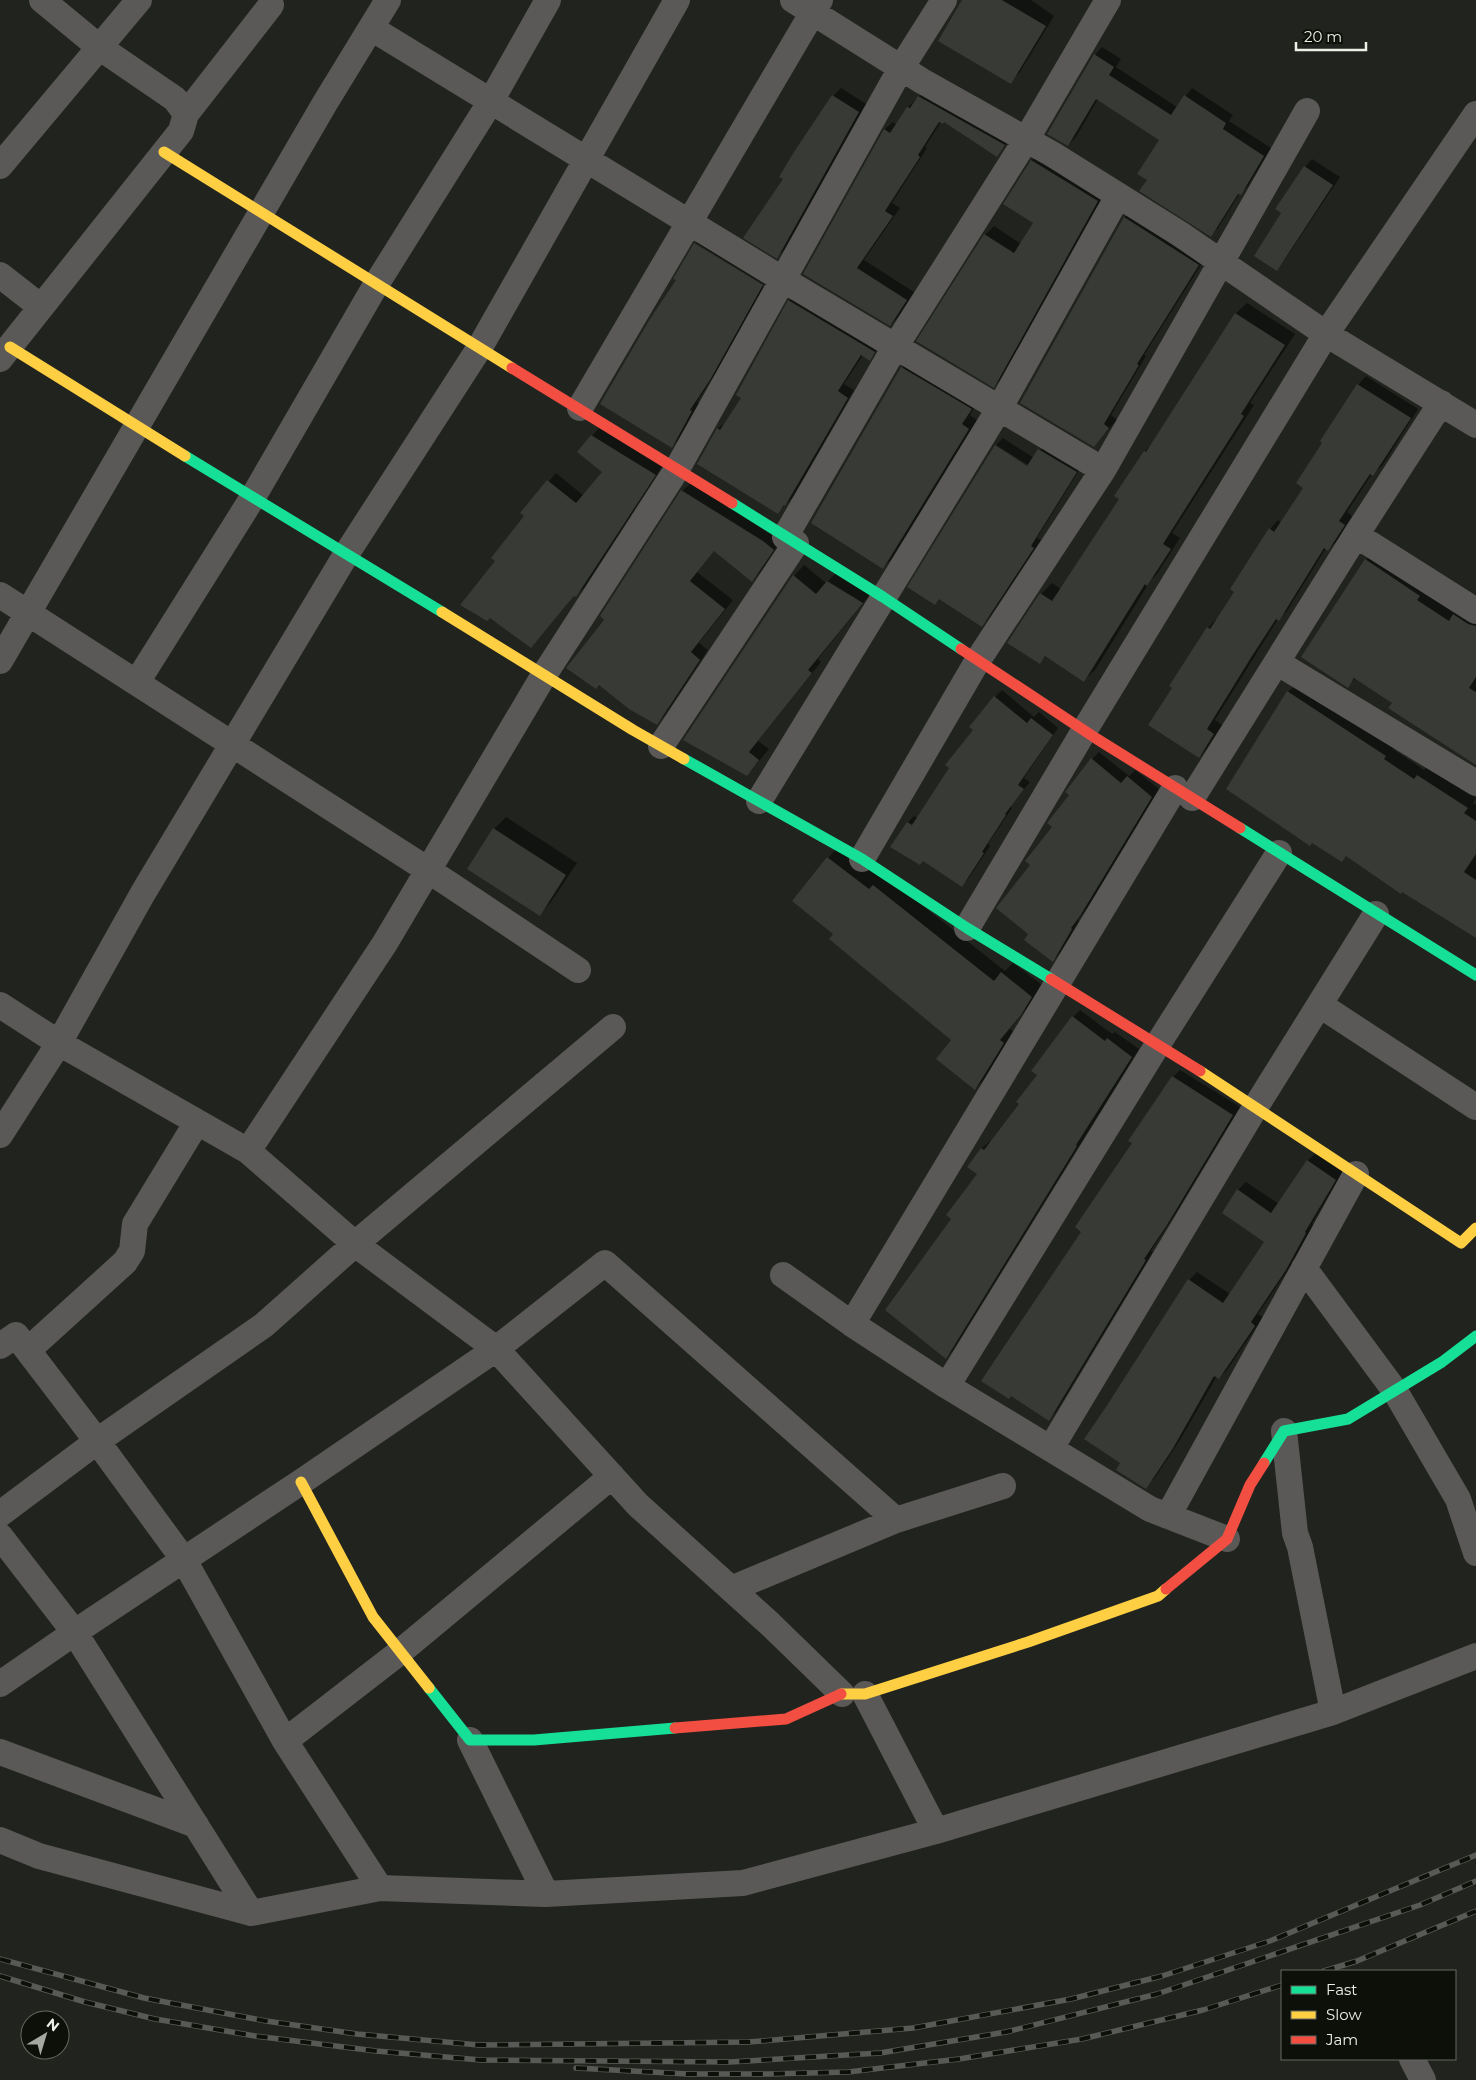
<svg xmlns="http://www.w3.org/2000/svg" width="1476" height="2080" viewBox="0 0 1476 2080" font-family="Montserrat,sans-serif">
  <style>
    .shadow { fill: #0007 }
    .building { fill: #383a35 }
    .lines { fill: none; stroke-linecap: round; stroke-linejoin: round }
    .street { stroke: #5a5958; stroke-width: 26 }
    .fast { stroke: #16e098; stroke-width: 11 }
    .slow { stroke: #ffcf43; stroke-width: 11 }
    .jam { stroke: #f24e42; stroke-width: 11 }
    .rail-casing { stroke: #585a57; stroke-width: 5.5 }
    .rail { stroke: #0d1009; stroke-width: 4; stroke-dasharray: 11; stroke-linecap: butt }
  </style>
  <rect width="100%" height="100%" fill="#21241e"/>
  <path class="shadow" d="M963,0h68l23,16 -34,56 -10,10z
    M1102,47l19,12 -5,8 61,40 15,-19 41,27 -4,6 42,27 -23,38 -8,7 -22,35 -7,7 -63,-55 12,-41 -62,-40 -22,38 -8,8 27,-90z
    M841,88l25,16 -81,145 -8,8 7,-79 11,-25 38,-57z
    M927,89l85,48 -15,18 -53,-34 -3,1 -16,25 2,1 -35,55 8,5 -36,52 50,32 -16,25 -8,8 -85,-51 80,-145 8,-7 4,3 11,-18z
    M1041,152l65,40 -104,186 -8,8 -76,-45 67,-106 9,-9 27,18 14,-21 -30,-20 27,-43z
    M1312,159l28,18 -56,84 -7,8 6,-56 22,-46z
    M1133,209l73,48 -62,98 2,1 -35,59 6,5 -23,26 -73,-44 104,-185z
    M703,236l66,41 -4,8 -69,-42z
    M696,244v1l68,42 -47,84 -20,31 2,1 -20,36 -8,7 6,-166 -2,-1z
    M797,294l84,50 -11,15 -7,-4 -19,29 10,6 -61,107 -15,15 -79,-49 19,-35 9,-6 15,-25 47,-96z
    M1247,303l48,31 -45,69 4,2 -82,128 8,5 -23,36 -6,6 -56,90 -11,10 -38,-24 -6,6 1,-68 11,-11 9,6 60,-91 24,-47 10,-10 81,-128z
    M910,359l69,41 -9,15 7,5 -85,139 -9,8 19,-199z
    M1366,376l52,33 -36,57 -9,8h-1l-25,38 5,4 -15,25 -9,8 -2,-1 -39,63 -9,8 -63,101 7,5 -15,23 -8,9 -26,-69 35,-60 8,-9 2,1 18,-28 34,-63 8,-9 4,3 23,-36 53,-102z
    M599,428l63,39 -78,121 -8,7 -79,-34 29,-45 -4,-3 34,-40 28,23 20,-25 -25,-20z
    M1003,438l31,20 13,-16 36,22 -46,74 4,2 -52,78 -7,7 -42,-27 -5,6 98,-136 -37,-23z
    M691,483l90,58 -21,31 -8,8 -38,-30 -17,22 36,28 -34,43 9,7 -43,65 -9,9 -50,-105 76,-128z
    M1375,550l101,63v151l-83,-61 -37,-25 -9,8 19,-126z
    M804,565l22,18 12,-12 34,21 -54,67 3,3 -63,79 11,8 -22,26 -62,-35 109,-164z
    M1297,683l98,63 -2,3 31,21 4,-4 48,32 -3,5 3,2v132l-129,-82 -5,6 -54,-169z
    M1002,690l32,27 5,-5 19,16 -34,50 6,4 -20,24 2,2 -24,36 2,2 -21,32 -7,7 -54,-63 6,-6 4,2 77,-121z
    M1099,752l30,24 6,-6 24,19 -71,118 -10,13 1,1 -19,32 -7,7 -23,-26 2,-69 60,-106z
    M506,817l71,46 -26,39 -11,12 -71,-46 25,-39z
    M838,847l46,28 121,96 8,-8 29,22 -11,18 -21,26 4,3 -28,46 -11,11 -22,-49 -118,-106 -7,-76z
    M1080,1010l32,24 3,-2 24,17 -186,301 -7,7 32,-183 -9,-8 13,-18 8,-7 1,1 30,-39 52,-86z
    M1180,1070l60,37 -66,109 -23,35 2,1 -97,160 -8,7 34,-188 91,-154z
    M1316,1153l27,18 -31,53 2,1 -20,36 -36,53 5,3 -36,53 -8,8 -2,-2 -37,64 -26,39 -8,8 43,-207 8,-8 33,22 36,-53 -28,-51 8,-8 33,22 28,-43z"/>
  <path class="building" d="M962,0h40l44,26 -35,58 -73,-43z
    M1094,54l20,13 -5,8 62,40 13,-20 42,28 -3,6 41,27 -23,39 -3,-1 -27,43 -72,-46 8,-11 -10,-6 22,-34 -63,-41 -28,47 -21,-12z
    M832,95l27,17 -82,147 -34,-21 40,-59 -4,-2 15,-25z
    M918,96l87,49 -8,12 -53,-35 -1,2 -4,-2 -21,33 2,2 -35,54 8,5 -36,52 50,32 -17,26 -87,-52 81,-145 6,4 17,-26 3,1z
    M1031,160l67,41 -104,187 -78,-47 68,-107 30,19 19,-30 -30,-19z
    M1304,166l29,19 -56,86 -23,-15 27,-43 -6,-4z
    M1124,217l75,48 -62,99 2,1 -35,59 5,4 -15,19 -74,-44z
    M694,243l69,42 -53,95 -20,30 2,1 -20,37 -72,-44 50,-85 26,-39 -3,-1z
    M788,300l87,52 -5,9 -9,-6 -23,36 10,7 -63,108 -1,-1 -6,9 -81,-50 20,-36 3,2 21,-32 -5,-3z
    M1235,313l50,32 -44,69 3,2 -81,128 8,5 -24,37 -2,-2 -61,98 -39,-26 -5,8 -33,-21 33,-50 12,8 67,-102 -5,-3 30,-45 2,1z
    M901,367l71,42 -10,15 7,5 -86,140 -72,-46z
    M1357,384l54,34 -38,58 -3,-2 -31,47 6,4 -17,26 -4,-3 -45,73 -3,-2 -24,37 -45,73 7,5 -15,24 -51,-33 24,-37 -3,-2 38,-59 3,2 24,-37 -4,-3 39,-61 5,4 29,-44 -7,-5 26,-40 -2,-2z
    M591,435l65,40 -80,122 -2,-1 -7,8 -36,44 -41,-30 -3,3 -27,-16 35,-44 -4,-3 33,-42 -4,-3 27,-33 29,23 26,-31 -25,-20z
    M995,445l32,21 11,-17 39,23 -46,74 3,2 -52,79 -43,-28 -4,6 -28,-18z
    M681,490l82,51 11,9 -22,32 -38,-31 -24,30 35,28 -34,43 9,8 -43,65 -28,-16 -30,-24 -3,4 -30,-21 38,-48 -4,-4z
    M1365,559l55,37 -3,4 32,21 4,-7 15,10 8,2v51l-7,11 7,4v73l-88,-57 4,-5 -38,-25 -6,10 -47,-31z
    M793,575l23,19 11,-13 36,22 -55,67 4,3 -63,79 10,8 -12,16 -64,-36z
    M1287,691l99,65 -2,3 30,20 3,-4 51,33 -4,5 12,8v33l-12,18 12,8v58l-74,-46 -1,2 -55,-38 -4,6 -30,-19 -2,3 -84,-57z
    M994,696l33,27 4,-5 22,17 -35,50 6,4 -19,25 1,1 -24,37 2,1 -22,34 -39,-26 -3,4 -30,-18 17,-25 5,3 37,-57 -4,-3 28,-35 -4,-3z
    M1091,758l30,25 6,-7 25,21 -72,119 -9,12 1,1 -19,33 -29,-22 4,-6 -32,-26 34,-43 -5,-4 27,-34 -5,-4 22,-28 -4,-3z
    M493,828l73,47 -26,41 -73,-47z
    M827,857l42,32 4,-4 121,96 7,-9 31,25 -11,18 -21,25 4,3 -29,47 -39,-31 15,-19 -122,-101 4,-5 -41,-33z
    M1072,1016l33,25 2,-3 25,19 -56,88 1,1 -131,213 -61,-49 66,-91 -5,-4 31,-41 -10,-7 14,-19 3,2 35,-46 -3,-2 21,-27 -6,-4z
    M1172,1076l61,39 -66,110 -23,34 2,1 -97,161 -38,-25 -2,3 -28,-18 100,-149 -6,-5 57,-84 -4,-2z
    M1307,1160l29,20 -31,52 1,1 -20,37 -35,52 4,4 -36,53 -5,-3 -42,74 -26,39 -30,-19 4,-7 -36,-24 20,-29 84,-131 35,24 41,-61 -42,-29 15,-24 34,24z"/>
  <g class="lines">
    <path class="street" d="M793,0l129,81 130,73 128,80 146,100 150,91
      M371,28l411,251 321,191
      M186,114l85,-109
      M0,166l139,-166
      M0,275l41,32
      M0,359l181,-228 5,-17 -11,-15 -76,-52 -57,-47
      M580,408l240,-408
      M1356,535l120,76
      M785,537l110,-190 131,-207 82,-140
      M0,595l428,275 150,100
      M0,661l325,-558 63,-103
      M1278,663l198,120
      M137,682l116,-185 124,-214 114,-182 57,-101
      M661,746l135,-203
      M1175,788l-323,536 95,62 203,123 77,30
      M1192,798l164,-263 85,-132
      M759,801l240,-392 119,-213
      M862,859l116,-199 125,-190 204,-359
      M967,928l117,-197 242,-397 150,-220
      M0,1005l59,38 189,108 107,93 141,105 142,156 132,119 72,70
      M1320,1005l156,102
      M0,1135l59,-92 84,-150 204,-340 133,-206 197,-347
      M248,1151l137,-208 159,-268 133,-206 224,-401 43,-68
      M1304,1268l91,123 63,108 18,54
      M783,1275l69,49
      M0,1346l16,-11 81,106 87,119 101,181 95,147 166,6 197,-11 193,-52
      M28,1350l97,-88 7,-11 3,-27 62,-102
      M947,1386l211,-342 121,-191
      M1051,1448l204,-340 121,-194
      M0,1514l103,-77 161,-112 91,-81 258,-217
      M1168,1516l188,-342
      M0,1536l75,97 176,280
      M731,1589l165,-69 107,-34
      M0,1684l90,-62 211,-140 195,-133 109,-86 291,257
      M865,1694l71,137 397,-119 -33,-165 -5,-14 -11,-102
      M1333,1712l143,-56
      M470,1740l76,154
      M285,1741l115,-89 212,-176
      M0,1752l196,73
      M0,1840l39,16 212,57 129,-25
      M1412,2059l11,21"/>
    <path class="fast" d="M185,456l257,156
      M732,503l151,94 78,52
      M684,759l178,100 105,69 84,51
      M1240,828l236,147
      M1264,1463l20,-32 64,-12 94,-57 34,-26
      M429,1688l41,52h64l141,-12"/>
    <path class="slow" d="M164,152l348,216
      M10,347l175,109
      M442,612l191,118 51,29
      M1200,1071l261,172 15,-15
      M301,1482l72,135 56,71
      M841,1694h24l163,-52 130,-46 8,-7"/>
    <path class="jam" d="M512,368l220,135
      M961,649l136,90 143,89
      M1051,979l149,92
      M1166,1589l61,-50 23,-54 14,-22
      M675,1728l111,-9 55,-25"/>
    <defs>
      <path id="rail" d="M0,1959l144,39 122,23 91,13 122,11 270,-3 164,-14 158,-29 91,-23 108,-35 206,-86
        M1324,1971l33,-10 119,-50
        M0,1976l85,26 70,17 100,17 121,15 105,9 249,2 150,-9 126,-21 151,-38 263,-89 56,-24
        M576,2068l112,6h80l80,-2 111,-13 123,-20 121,-29 79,-25"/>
    </defs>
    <use href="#rail" class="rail-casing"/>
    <use href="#rail" class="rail"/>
  </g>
  <rect x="1281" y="1970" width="175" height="90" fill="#0d1009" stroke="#666961"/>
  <rect x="1291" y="1986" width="25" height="8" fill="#16e098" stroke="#666961"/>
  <text x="1326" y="1995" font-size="15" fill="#ebefe6">Fast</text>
  <rect x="1291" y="2011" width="25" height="8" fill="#ffcf43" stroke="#666961"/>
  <text x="1326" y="2020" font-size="15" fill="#ebefe6">Slow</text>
  <rect x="1291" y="2036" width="25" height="8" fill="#f24e42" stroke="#666961"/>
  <text x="1326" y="2045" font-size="15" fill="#ebefe6">Jam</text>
  <g transform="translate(45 2035) rotate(38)"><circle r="24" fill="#0d1009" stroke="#666961"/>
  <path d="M0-4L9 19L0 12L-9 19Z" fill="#a4a8a0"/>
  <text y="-8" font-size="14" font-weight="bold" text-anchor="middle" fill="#ebefe6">N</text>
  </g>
  <path d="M1296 42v8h70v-8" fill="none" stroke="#ebefe6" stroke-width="2.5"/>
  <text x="1304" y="42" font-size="15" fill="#ebefe6" stroke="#0d1009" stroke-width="4" paint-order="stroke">20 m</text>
</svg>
